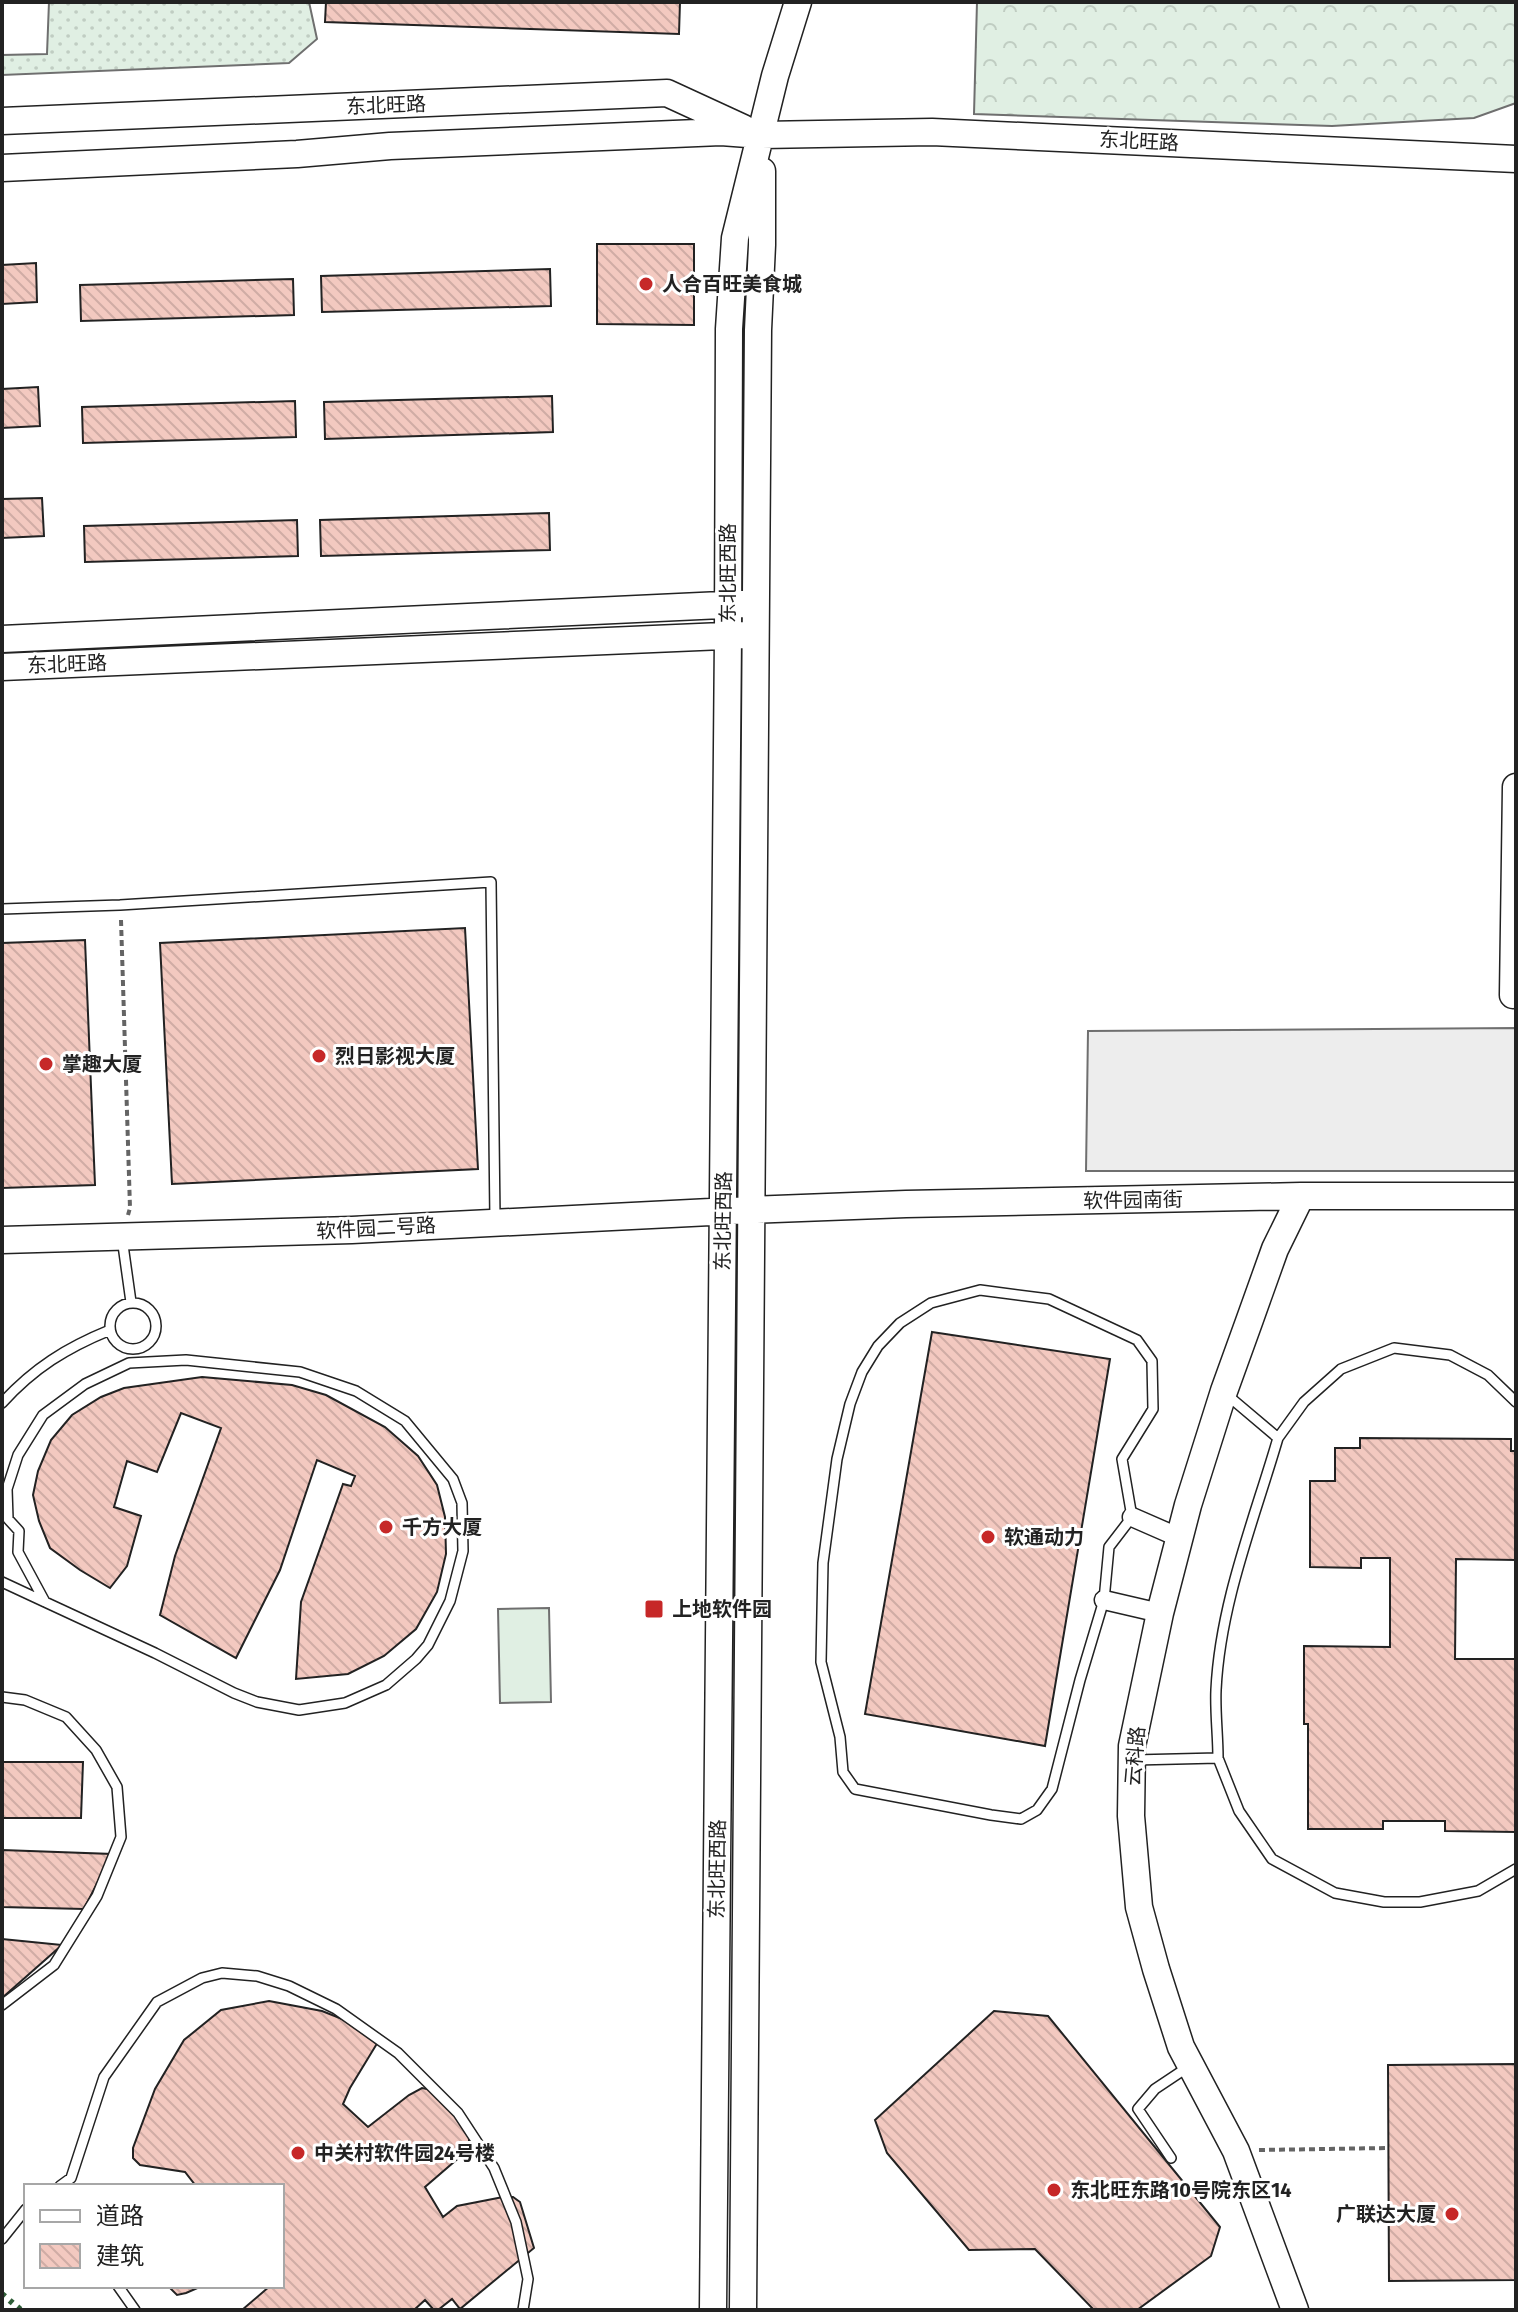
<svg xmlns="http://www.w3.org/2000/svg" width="1518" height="2312" font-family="'Fira Sans','Noto Sans SC',sans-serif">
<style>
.grass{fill:url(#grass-dots);stroke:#6f6f6f;stroke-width:2}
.forest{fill:url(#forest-crowns);stroke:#6f6f6f;stroke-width:2}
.garden{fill:#e0efe3;stroke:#6f6f6f;stroke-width:2}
.parking{fill:#ededed;stroke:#6f6f6f;stroke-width:2}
.building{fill:url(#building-back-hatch);stroke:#222;stroke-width:2}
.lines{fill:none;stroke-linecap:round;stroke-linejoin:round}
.lane-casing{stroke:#222;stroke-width:12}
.street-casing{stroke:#222;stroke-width:21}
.secondary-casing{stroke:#222;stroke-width:29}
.path{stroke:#646464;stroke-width:4;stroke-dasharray:6 4;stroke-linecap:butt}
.lane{stroke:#fff;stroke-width:9}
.street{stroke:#fff;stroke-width:18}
.secondary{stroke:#fff;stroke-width:26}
.hedge{stroke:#2f5e38;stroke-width:6;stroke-dasharray:4 6;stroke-linecap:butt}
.poi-dot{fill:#c62828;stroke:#fff;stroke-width:3}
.labels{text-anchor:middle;stroke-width:6;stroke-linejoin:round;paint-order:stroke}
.street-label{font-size:20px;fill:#222;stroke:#fff}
.poi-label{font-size:20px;font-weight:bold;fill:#222;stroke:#fff;text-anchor:start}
</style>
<defs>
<pattern id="grass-dots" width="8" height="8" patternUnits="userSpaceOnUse" patternTransform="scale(2)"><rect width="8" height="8" fill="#e0efe3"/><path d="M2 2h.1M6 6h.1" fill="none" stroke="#c0cdc2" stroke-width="1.8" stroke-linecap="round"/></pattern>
<pattern id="forest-crowns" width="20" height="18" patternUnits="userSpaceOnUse" patternTransform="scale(2)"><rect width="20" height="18" fill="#e0efe3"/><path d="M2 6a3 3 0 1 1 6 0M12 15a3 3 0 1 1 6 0" fill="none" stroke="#c0cdc2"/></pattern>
<pattern id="building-back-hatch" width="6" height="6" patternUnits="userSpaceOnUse" patternTransform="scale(2)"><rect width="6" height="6" fill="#f3c9c0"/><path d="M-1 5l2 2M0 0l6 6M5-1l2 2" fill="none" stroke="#d0aca5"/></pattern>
</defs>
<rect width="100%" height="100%" fill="#fff"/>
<path class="grass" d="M49 2H309L317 39 289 63 2 75V55L47 54Z"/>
<path class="forest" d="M977 2H1516V103L1474 118 1332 126 974 114Z"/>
<path class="garden" d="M549 1608 551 1702 500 1703 498 1609Z"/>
<path class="parking" d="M1516 1028V1171H1086L1088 1031Z"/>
<path class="building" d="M326 2H680L679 34 325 22Z
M597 244H694V325L597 324Z
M36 263 37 302 2 304V265Z
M550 269 551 306 322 312 321 276Z
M293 279 294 315 81 321 80 285Z
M38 387 40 426 2 428V389Z
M552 396 553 432 325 439 324 402Z
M295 401 296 437 83 443 82 407Z
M42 498 44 536 2 538V499Z
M549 513 550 550 321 556 320 520Z
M297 520 298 556 85 562 84 526Z
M465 928 478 1169 172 1184 160 943Z
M85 940 95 1185 2 1188V943Z
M932 1332 1110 1359 1045 1746 865 1714Z
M202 1377 292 1385 326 1395 385 1427 418 1456 437 1485 445 1517 446 1554 437 1592 416 1629 384 1656 348 1674 296 1679 301 1602 343 1484 351 1486 355 1476 317 1460 280 1570 236 1658 160 1615 175 1556 221 1428 181 1413 157 1472 127 1461 114 1507 141 1516 127 1566 110 1588 80 1570 50 1548 39 1521 33 1495 38 1471 51 1440 72 1415 101 1397 124 1388Z
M1360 1438 1511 1439V1451H1516V1560L1456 1559 1455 1659H1516V1832L1445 1831V1821H1383V1829H1308V1724H1304V1646L1390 1647V1558H1361V1568L1310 1567V1481H1335V1448H1360Z
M2 1762H83L81 1818H2Z
M2 1850 112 1854 84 1909 2 1907Z
M2 1939 62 1945 2 1998Z
M269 2001 322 2011 360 2026 381 2037 350 2088 343 2104 368 2127 409 2095 422 2088 432 2090 448 2105 469 2137V2149L425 2187 443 2217 457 2206 503 2197H513L520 2202 534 2248 460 2309 452 2299 438 2310H434L425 2300 414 2310H242L270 2286H282V2186H196L185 2172 140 2165 133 2158V2148L155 2089 184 2040 221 2010Z
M994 2011 1048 2016 1220 2227 1211 2256 1137 2310H1094L1035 2249 969 2250 887 2153 875 2120Z
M1516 2064V2280L1389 2281 1388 2065Z
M168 2286H202L186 2293 177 2295Z"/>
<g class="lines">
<defs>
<path id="lane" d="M2 909 120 905 491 882 495 1219
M122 1238 131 1302
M980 1290 1049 1299 1137 1340 1152 1361 1153 1409 1122 1459 1132 1517 1109 1547 1104 1600 1080 1680 1052 1789 1037 1810 1021 1819 991 1815 855 1789 843 1772 840 1737 821 1662 823 1563 837 1459 850 1404 862 1372 878 1346 900 1323 931 1303Z
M110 1326a23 23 0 1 1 46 0a23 23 0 1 1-46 0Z
M186 1360 300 1372 356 1391 405 1421 453 1479 462 1503 463 1551 450 1601 428 1645 416 1659 386 1685 345 1703 299 1710 257 1702 234 1693 155 1653 45 1602 18 1552 19 1531 8 1519 7 1489 18 1455 43 1415 85 1384 129 1363Z
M1226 1394 1278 1438 1304 1402 1341 1369 1394 1348 1450 1355 1488 1375 1516 1402
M2 1403C34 1368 66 1348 110 1330
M2 1582 45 1602
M2 1697 25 1700 66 1717 96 1750 117 1787 121 1837 97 1896 54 1965 2 2005
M1218 1758C1218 1735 1215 1712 1216 1690 1220 1604 1254 1520 1278 1438
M1134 1760 1218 1758 1239 1811 1272 1859 1335 1893 1384 1902H1420L1478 1891 1516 1869
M1171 2158 1138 2109 1155 2089 1188 2067
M60 2186 71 2178 104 2077 157 2002 202 1978 222 1973 257 1976 289 1986 336 2009 398 2053 458 2113 494 2168 516 2222 528 2279 523 2310
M2 2239 26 2209
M118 2286 135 2310"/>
<path id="street" d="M1132 1517 1180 1538
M1104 1600 1160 1613"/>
<path id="secondary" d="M2 121 667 93 743 128
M2 168 297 154 390 146 721 132 761 135 932 132 1516 159
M2 639 743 604
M2 667 746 635
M1513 995 1516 787
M2 1240 352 1230 750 1210 906 1204 1301 1196H1516
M713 2310 728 636 729 329 735 238 775 76 798 2
M743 2310 758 330 762 245V171
M1295 2310 1236 2151 1181 2047 1156 1969 1139 1907 1131 1816 1132 1746 1160 1613 1188 1505 1224 1391 1250 1319 1275 1249 1301 1196"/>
</defs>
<use href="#lane" class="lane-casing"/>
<use href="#street" class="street-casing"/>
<use href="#secondary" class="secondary-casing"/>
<path class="path" d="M121 920 130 1208 128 1215
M1259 2150 1388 2148"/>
<use href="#lane" class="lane"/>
<use href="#street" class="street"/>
<use href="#secondary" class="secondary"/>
<path class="hedge" d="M2 2294 21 2310"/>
</g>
<g class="poi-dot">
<circle cx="646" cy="284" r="8"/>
<circle cx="319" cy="1056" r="8"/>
<circle cx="46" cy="1064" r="8"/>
<circle cx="386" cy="1527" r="8"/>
<circle cx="988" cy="1537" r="8"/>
<rect x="644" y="1599" width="20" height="20" rx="4"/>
<circle cx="298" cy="2153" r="8"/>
<circle cx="1054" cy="2190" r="8"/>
<circle cx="1452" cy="2214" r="8"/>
</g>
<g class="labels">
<g class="street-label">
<text transform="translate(386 105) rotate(-2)" y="7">东北旺路</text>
<text transform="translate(1139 141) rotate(3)" y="7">东北旺路</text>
<text transform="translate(728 573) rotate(-90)" y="7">东北旺西路</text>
<text transform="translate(67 664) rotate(-2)" y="7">东北旺路</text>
<text transform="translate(1133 1200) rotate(-1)" y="7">软件园南街</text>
<text transform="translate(723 1221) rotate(-89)" y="7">东北旺西路</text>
<text transform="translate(376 1228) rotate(-3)" y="7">软件园二号路</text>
<text transform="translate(1135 1756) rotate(-85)" y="7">云科路</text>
<text transform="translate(717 1869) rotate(-89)" y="7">东北旺西路</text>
</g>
<g class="poi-label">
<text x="662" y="291">人合百旺美食城</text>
<text x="335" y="1063">烈日影视大厦</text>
<text x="62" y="1071">掌趣大厦</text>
<text x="402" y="1534">千方大厦</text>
<text x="1004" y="1544">软通动力</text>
<text x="672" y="1616">上地软件园</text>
<text x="314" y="2160">中关村软件园24号楼</text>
<text x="1070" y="2197">东北旺东路10号院东区14</text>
<text x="1436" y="2221" text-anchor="end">广联达大厦</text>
</g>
</g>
<rect width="1518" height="2312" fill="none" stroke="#222222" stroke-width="8"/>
<rect x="24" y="2184" width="260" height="104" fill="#ffffff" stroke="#a7a7a7" stroke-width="2"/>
<rect x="40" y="2210" width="40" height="12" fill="#ffffff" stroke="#a7a7a7" stroke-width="2"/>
<text x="96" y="2224" font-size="24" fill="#222222">道路</text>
<rect x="40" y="2244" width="40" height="24" fill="url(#building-back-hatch)" stroke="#a7a7a7" stroke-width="2"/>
<text x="96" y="2264" font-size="24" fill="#222222">建筑</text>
</svg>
